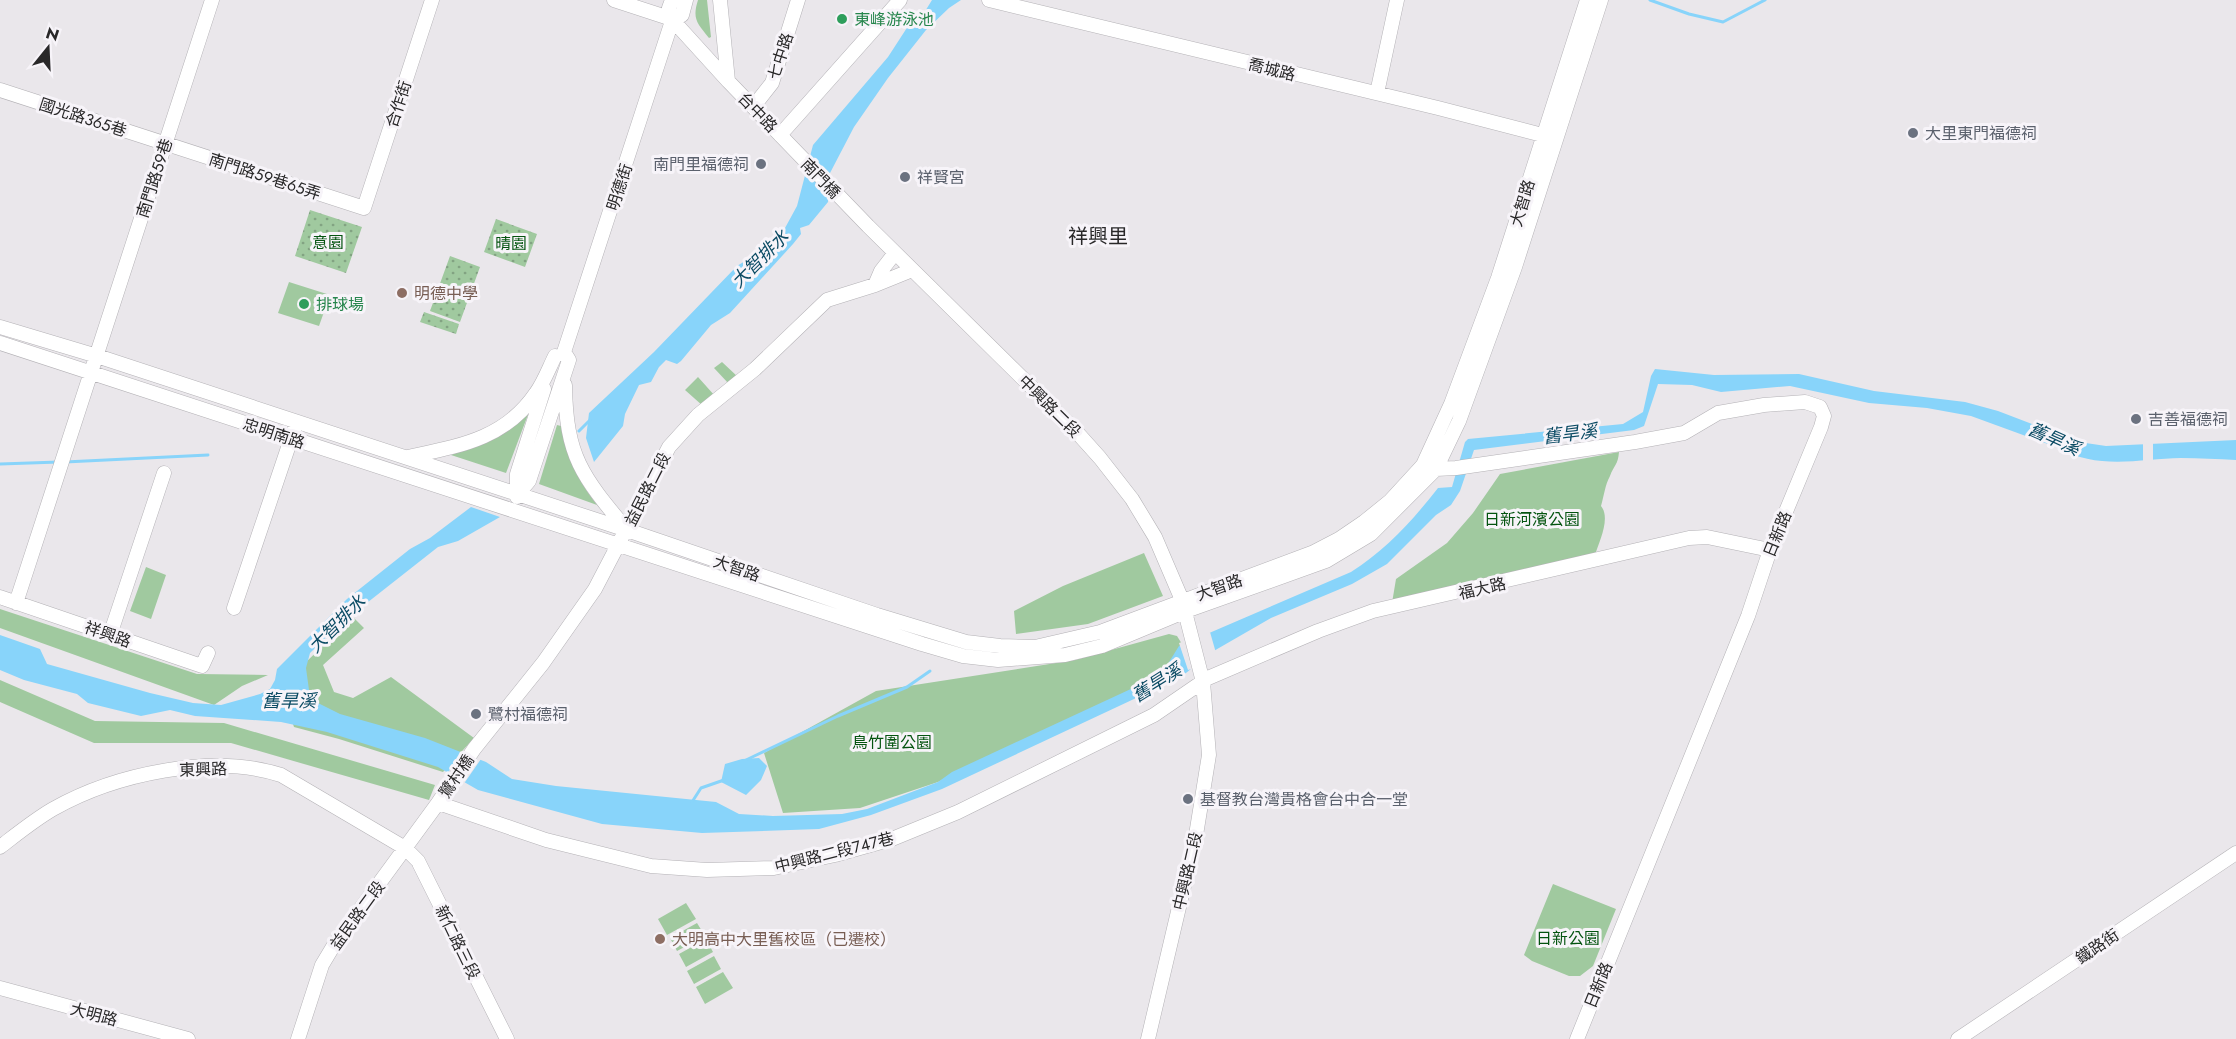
<svg xmlns="http://www.w3.org/2000/svg" width="2236" height="1039" font-family="Jost,'Noto Sans TC',sans-serif">
<style>
.green{fill:#a0c99f}
.garden{fill:url(#garden-dots)}
.water{fill:#88d4fa}
.pier{fill:#eae7eb}
.lines{fill:none;stroke-linecap:round;stroke-linejoin:round}
.stream{stroke:#88d4fa;stroke-width:3}
.minor-casing{stroke:#b4b2b6;stroke-width:15}
.minor{stroke:#fff;stroke-width:14}
.leisure-dot{fill:#2e9e5b;stroke:#f7f4f9;stroke-width:2}
.worship-dot{fill:#6b7280;stroke:#f7f4f9;stroke-width:2}
.education-dot{fill:#8d6e63;stroke:#f7f4f9;stroke-width:2}
.labels{text-anchor:middle;stroke-width:6;stroke-linejoin:round;paint-order:stroke}
.leisure-label{font-size:16px;fill:#27864d;stroke:#f7f4f9;text-anchor:start}
.street-label{font-size:16px;fill:#292829;stroke:#f7f4f9}
.worship-label{font-size:16px;fill:#5b616d;stroke:#f7f4f9;text-anchor:start}
.park-label{font-size:16px;fill:#045410;stroke:#f7f4f9}
.education-label{font-size:16px;fill:#785e54;stroke:#f7f4f9;text-anchor:start}
.water-label{font-size:18px;font-style:italic;fill:#0b4b64;stroke:#f7f4f9}
.quarter-label{font-size:20px;fill:#292829;stroke:#f7f4f9}
</style>
<defs>
<pattern id="garden-dots" width="8" height="8" patternUnits="userSpaceOnUse" patternTransform="scale(1.5)"><rect width="8" height="8" fill="#a0c99f"/><path d="M2 2h.1M6 6h.1" fill="none" stroke="#82a382" stroke-width="1.8" stroke-linecap="round"/></pattern>
</defs>
<rect width="100%" height="100%" fill="#eae7eb"/>
<path class="green" d="M698 0H707L711 37 709 38C697 23 692 19 698 0Z
M289 282 330 295 319 326 278 313Z
M722 362 738 377 729 384 714 368Z
M698 377 715 396 703 406 685 390Z
M529 412 506 473 451 455 496 436Z
M557 425 561 426C569 460 576 477 597 505L539 484Z
M1619 452C1618 465 1614 465 1610 476 1605 485 1604 496 1601 506 1611 518 1599 542 1595 555L1392 603 1396 579 1447 543 1473 513 1500 474Z
M1144 553 1163 596 1088 624 1016 634 1014 611 1063 586Z
M146 567 166 575 151 619 130 611Z
M0 609 197 674 268 675 242 686 214 705 0 628Z
M353 617 364 628 323 665 334 692 353 698 391 677 474 738 443 772 339 739 294 727 283 694 305 663Z
M1169 634 1177 636 1182 644 1176 665 1148 684 938 782 860 808 783 813 764 753 876 691 1075 660Z
M0 680 95 721 224 723 435 785 429 800 231 743H94L0 702Z
M1553 884 1616 909 1593 966 1580 976H1569L1532 961 1524 955Z
M686 903 696 919 667 935 658 919Z
M697 923 705 936 677 951 670 938Z
M706 939 713 952 686 967 679 954Z
M714 956 721 969 694 984 687 971Z
M723 972 733 988 705 1004 696 987Z"/>
<path class="garden" d="M310 210 362 227 346 273 295 256Z
M496 219 537 234 525 267 484 252Z
M450 256 480 267 460 322 430 311Z
M424 312 459 324 456 334 420 322Z"/>
<path class="water" d="M932 0H961L949 8 926 30 888 78 854 127 830 173 828 202 809 225 800 228 801 234 793 244 730 313 711 325 681 361 677 364 666 360 659 367 651 382 639 385 625 414 623 426 594 462 586 438 589 413 654 352 737 266 756 254 785 228 797 206 813 145 888 57 912 20 924 13Z
M1655 369 1714 375 1799 374 1874 391 1965 402 1998 411 2079 442 2106 446 2236 440V460C2218 459 2199 458 2181 458 2140 459 2096 470 2059 448L1971 416 1927 408 1869 403 1790 386 1721 392 1692 385 1658 384 1644 426 1634 430 1474 450 1460 491 1451 505 1436 515 1387 564 1352 584 1271 618 1212 652 1181 677 942 789 871 815 819 829 702 833 602 824 478 790 438 767 327 732 281 722 195 716 170 710 141 716 88 703 77 694 24 680 0 670V635L40 649 47 664 150 693 193 703 221 705 260 694 270 689 275 680 277 669 347 599 410 549 430 538 471 507 500 517 458 541 438 547 363 606 353 611 310 653 306 668 309 690 314 701 340 714 425 738 486 762 512 779 556 786 716 802 739 814 773 816 842 814 867 809 938 782 952 772 1161 675 1179 646 1351 572C1386 550 1412 521 1438 488L1452 487 1465 442 1468 439 1623 424 1643 412 1651 376Z
M759 758 767 766 761 780 746 795 721 782 725 764 742 759Z"/>
<path class="pier" d="M2153 441V463L2143 464V442Z
M1210 632 1216 653 1198 667 1188 670 1179 643Z
M462 754 481 759 463 785 446 775Z"/>
<g class="lines">
<path class="stream" d="M1650 0 1689 14 1723 22 1765 0
M579 431 590 420
M65 462 208 455
M0 464 59 462
M746 760 838 716 907 687 930 671
M692 802 701 788 724 780"/>
<defs>
<path id="minor" d="M614 0 666 17 678 26 728 81 868 226 1074 429 1100 458 1132 499 1155 537 1182 600 1203 682 1209 755 1196 835 1148 1039
M672 0 669 8 672 21
M720 0 728 81
M989 0 1438 108 1550 137
M672 21 682 15 686 0
M0 90 364 208 432 0
M1377 93 1397 0
M753 107 772 83 798 0
M780 135 900 0
M875 285 881 271 895 253
M0 327 97 356 627 530 877 615 966 642 1000 646 1035 647 1100 632 1314 552 1339 539 1364 522 1390 501 1423 465 1451 404 1498 278 1587 0
M0 343 922 644 963 656 998 660 1065 655 1102 646 1186 611 1326 561 1371 534 1436 469 1459 421 1515 267 1601 0
M565 385C566 457 582 476 627 530
M408 457C459 446 505 439 536 393 544 382 549 368 555 356
M1429 467 1436 469 1456 468 1635 442 1684 433 1718 413 1764 405 1805 402 1820 407 1824 416 1821 427 1770 550 1748 616 1577 1039
M518 494 529 481 569 360 564 352 672 21
M517 497V474L544 389
M0 597 202 666 208 653
M16 603 212 0
M234 608 294 430
M110 635 164 473
M438 803 546 840 651 866 707 870 774 868 835 855 892 839 958 812 1154 715 1208 678 1318 631 1373 611 1689 538 1707 537 1770 550
M0 847C17 834 34 820 53 809 115 774 212 753 281 775L405 848 418 861 507 1039
M0 988 188 1039
M298 1039 322 965 334 945 438 803 474 749 543 663 595 589 669 447 698 415 755 369 827 300 875 285 912 270
M1958 1039 2236 853"/>
</defs>
<use href="#minor" class="minor-casing"/>
<use href="#minor" class="minor"/>
</g>
<g class="leisure-dot">
<circle cx="842" cy="19" r="6"/>
<circle cx="304" cy="304" r="6"/>
</g>
<g class="worship-dot">
<circle cx="1913" cy="133" r="6"/>
<circle cx="761" cy="164" r="6"/>
<circle cx="905" cy="177" r="6"/>
<circle cx="2136" cy="419" r="6"/>
<circle cx="476" cy="714" r="6"/>
<circle cx="1188" cy="799" r="6"/>
</g>
<g class="education-dot">
<circle cx="402" cy="293" r="6"/>
<circle cx="660" cy="939" r="6"/>
</g>
<g class="labels">
<g class="leisure-label">
<text x="854" y="25">東峰游泳池</text>
<text x="316" y="310">排球場</text>
</g>
<g class="street-label">
<text transform="translate(780 56) rotate(-72)" y="6">七中路</text>
<text transform="translate(1272 69) rotate(14)" y="6">喬城路</text>
<text transform="translate(398 104) rotate(-72)" y="6">合作街</text>
<text transform="translate(758 112) rotate(46)" y="6">台中路</text>
<text transform="translate(83 117) rotate(18)" y="6">國光路365巷</text>
<text transform="translate(265 176) rotate(18)" y="6">南門路59巷65弄</text>
<text transform="translate(154 178) rotate(-72)" y="6">南門路59巷</text>
<text transform="translate(821 178) rotate(46)" y="6">南門橋</text>
<text transform="translate(619 187) rotate(-72)" y="6">明德街</text>
<text transform="translate(1522 203) rotate(-73)" y="6">大智路</text>
<text transform="translate(1050 406) rotate(45)" y="6">中興路二段</text>
<text transform="translate(274 433) rotate(18)" y="6">忠明南路</text>
<text transform="translate(647 489) rotate(-63)" y="6">益民路二段</text>
<text transform="translate(1777 534) rotate(-68)" y="6">日新路</text>
<text transform="translate(737 568) rotate(19)" y="6">大智路</text>
<text transform="translate(1219 587) rotate(-20)" y="6">大智路</text>
<text transform="translate(1482 588) rotate(-13)" y="6">福大路</text>
<text transform="translate(108 634) rotate(19)" y="6">祥興路</text>
<text transform="translate(203 769) rotate(-2)" y="6">東興路</text>
<text transform="translate(456 776) rotate(-56)" y="6">鷺村橋</text>
<text transform="translate(834 852) rotate(-14)" y="6">中興路二段747巷</text>
<text transform="translate(1187 871) rotate(-77)" y="6">中興路二段</text>
<text transform="translate(357 915) rotate(-54)" y="6">益民路二段</text>
<text transform="translate(458 942) rotate(64)" y="6">新仁路三段</text>
<text transform="translate(2097 946) rotate(-34)" y="6">鐵路街</text>
<text transform="translate(1598 985) rotate(-68)" y="6">日新路</text>
<text transform="translate(94 1014) rotate(15)" y="6">大明路</text>
</g>
<g class="worship-label">
<text x="1925" y="139">大里東門福德祠</text>
<text x="749" y="170" text-anchor="end">南門里福德祠</text>
<text x="917" y="183">祥賢宮</text>
<text x="2148" y="425">吉善福德祠</text>
<text x="488" y="720">鷺村福德祠</text>
<text x="1200" y="805">基督教台灣貴格會台中合一堂</text>
</g>
<g class="park-label">
<text x="328" y="248">意園</text>
<text x="511" y="249">晴園</text>
<text x="1532" y="525">日新河濱公園</text>
<text x="892" y="748">鳥竹圍公園</text>
<text x="1568" y="944">日新公園</text>
</g>
<g class="education-label">
<text x="414" y="299">明德中學</text>
<text x="672" y="945">大明高中大里舊校區（已遷校）</text>
</g>
<g class="water-label">
<text transform="translate(760 259) rotate(-45)" y="6">大智排水</text>
<text transform="translate(1570 434) rotate(-7)" y="6">舊旱溪</text>
<text transform="translate(2054 439) rotate(24)" y="6">舊旱溪</text>
<text transform="translate(337 624) rotate(-45)" y="6">大智排水</text>
<text transform="translate(1157 683) rotate(-32)" y="6">舊旱溪</text>
<text x="289" y="707">舊旱溪</text>
</g>
<g class="quarter-label">
<text x="1098" y="243">祥興里</text>
</g>
</g>
<g transform="translate(48 48) rotate(18)" stroke="#f7f4f9" stroke-width="4.5" paint-order="stroke">
<path d="M0-4.5L10 22L0 15L-10 22Z" fill="#292829"/>
<text y="-9" font-size="16" font-weight="bold" text-anchor="middle" fill="#292829">N</text>
</g>
</svg>
